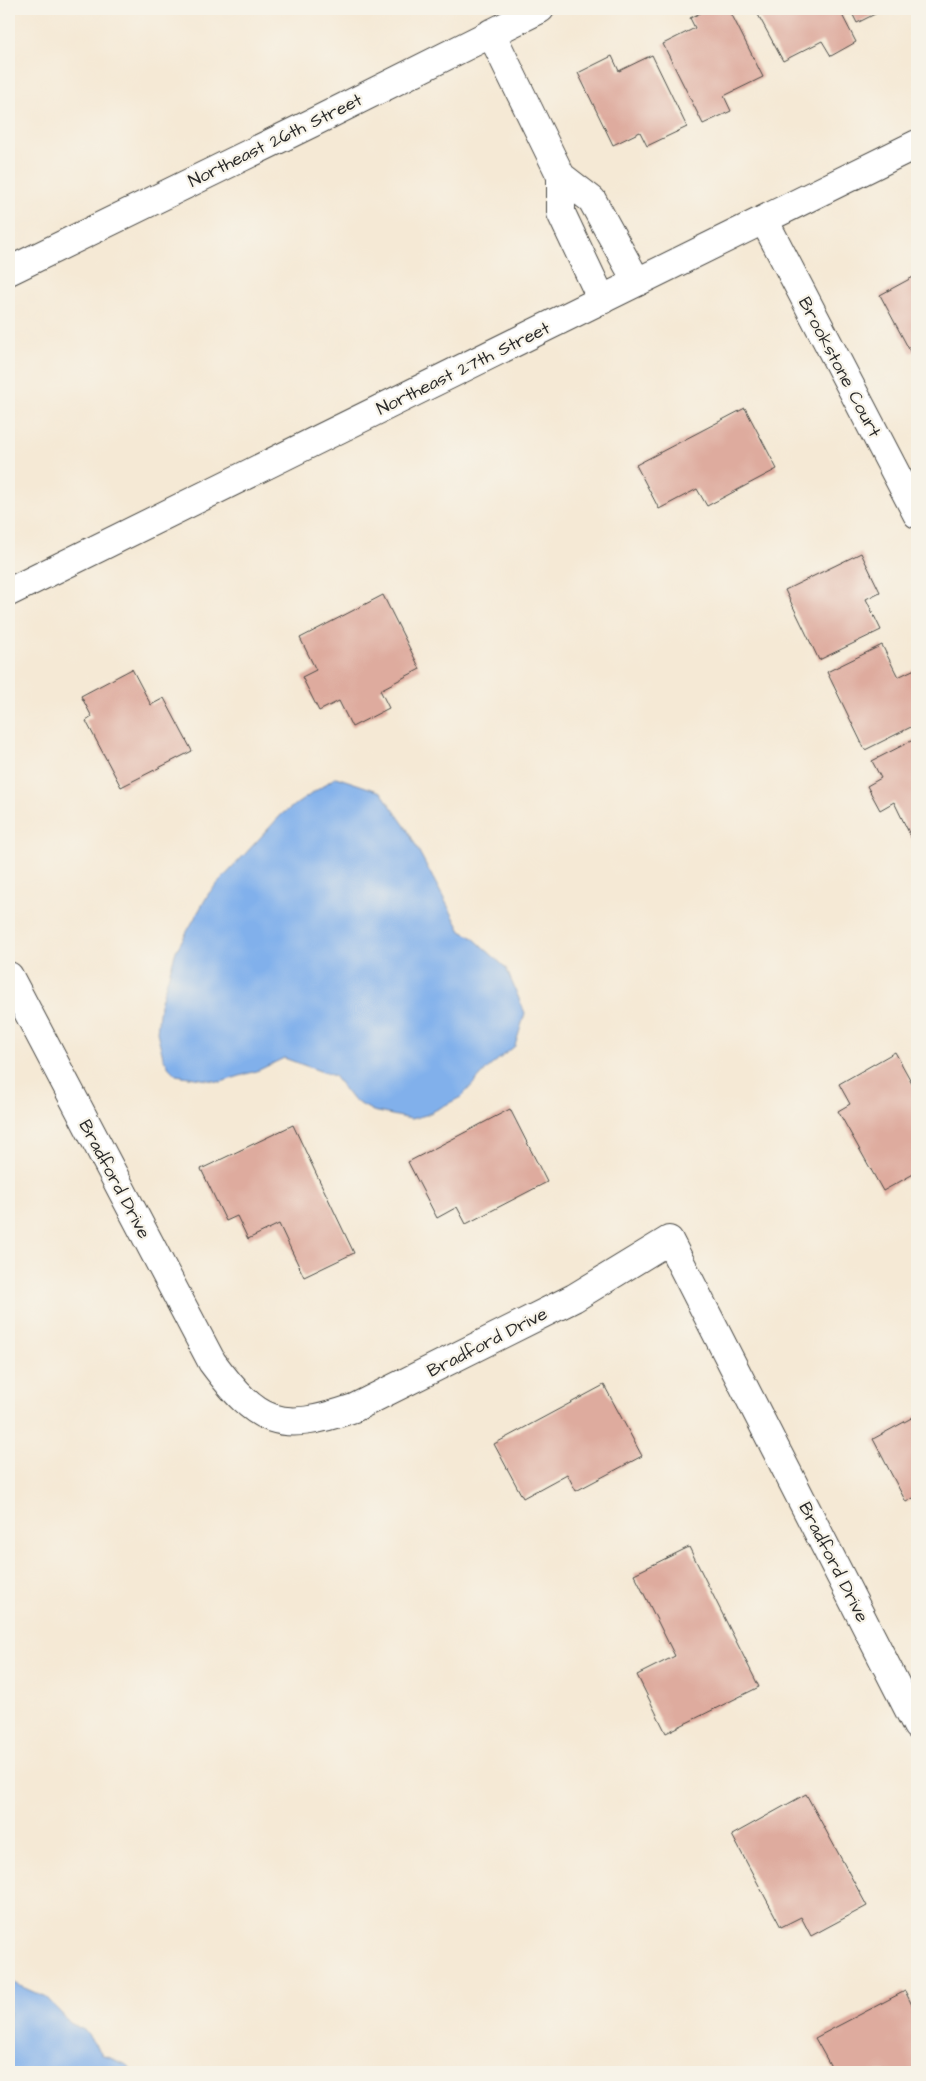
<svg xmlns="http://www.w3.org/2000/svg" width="926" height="2081" font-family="'Architects Daughter',sans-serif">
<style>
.water{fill:#81b0eb;stroke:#566e8b}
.building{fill:#deab9e}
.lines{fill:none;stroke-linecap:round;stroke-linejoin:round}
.street-casing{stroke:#494844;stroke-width:30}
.secondary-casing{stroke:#494844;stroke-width:30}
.street{stroke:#fff;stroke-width:28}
.secondary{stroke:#fff;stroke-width:28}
.labels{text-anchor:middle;stroke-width:4.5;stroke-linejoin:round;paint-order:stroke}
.street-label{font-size:18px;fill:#2b2b2b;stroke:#f7f3e8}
</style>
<rect width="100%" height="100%" fill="#f7f3e8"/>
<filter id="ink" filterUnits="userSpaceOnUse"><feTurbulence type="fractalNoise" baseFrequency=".02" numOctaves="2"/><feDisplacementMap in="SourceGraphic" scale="10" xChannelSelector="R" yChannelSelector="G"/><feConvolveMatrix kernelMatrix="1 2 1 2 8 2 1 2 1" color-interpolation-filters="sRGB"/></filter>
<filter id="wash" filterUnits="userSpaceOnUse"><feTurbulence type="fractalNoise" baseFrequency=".0096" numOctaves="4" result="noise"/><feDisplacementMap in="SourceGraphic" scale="20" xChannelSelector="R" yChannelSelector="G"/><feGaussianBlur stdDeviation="1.12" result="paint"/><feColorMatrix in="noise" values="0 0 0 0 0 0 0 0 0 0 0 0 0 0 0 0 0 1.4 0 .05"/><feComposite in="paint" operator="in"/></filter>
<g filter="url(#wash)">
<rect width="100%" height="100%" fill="#f5e9d5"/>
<path class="water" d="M336 777 381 792 407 829 461 931 472 937 506 968 525 1013 515 1046 489 1067 461 1097 426 1115 411 1119 373 1111 353 1100 334 1076 284 1058 259 1070 221 1082 176 1075 169 1068 163 1057 157 1032 160 1004 176 951 209 893 282 814Z
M9 1981 47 1998 70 2023 84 2030 103 2055 125 2064 135 2072H9Z"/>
<g id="blocks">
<path class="building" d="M709 9H729L763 77 724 96 731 111 703 124 663 44 695 28 690 18Z
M755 9H839L856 42 831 56 822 41 783 61Z
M850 9H885L857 23Z
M652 55 687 127 647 146 640 132 613 145 578 73 612 56 619 71Z
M917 275V350L911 353 880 295Z
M745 408 777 469 707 506 697 489 659 509 636 465Z
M861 553 880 592 866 599 881 630 819 660 785 590Z
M383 595 420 669 380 690 389 708 352 727 339 701 319 711 302 677 316 670 300 638Z
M882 645 898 677 917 668V724L865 750 827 672Z
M132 669 151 705 164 698 192 751 121 787 86 721 92 717 81 696Z
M917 738V836L912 839 894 802 880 810 867 786 881 778 872 761Z
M895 1052 917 1092V1172L883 1191 838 1111 850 1104 839 1084Z
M510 1109 547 1182 466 1224 457 1207 437 1218 408 1162Z
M293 1125 354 1253 304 1277 279 1224 248 1239 237 1216 226 1221 201 1169Z
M604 1385 642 1456 576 1491 567 1474 523 1498 494 1444Z
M917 1415V1496L906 1502 873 1439Z
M689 1547 759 1687 666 1733 637 1675 675 1656 634 1574Z
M806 1794 867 1906 811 1936 801 1917 781 1927 732 1835Z
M905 1991 917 2015V2072H834L815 2038Z"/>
</g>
</g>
<g filter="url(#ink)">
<use href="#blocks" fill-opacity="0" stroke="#494844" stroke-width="1"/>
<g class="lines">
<defs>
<path id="street" d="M491 33 561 176 592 200 637 282
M561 176V213L602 300
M764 220 917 514
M9 271 312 123 540 9
M9 976 212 1362C258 1424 279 1434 354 1408L574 1298 669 1240 917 1726"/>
<path id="secondary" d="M9 592 917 144"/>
</defs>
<use href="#street" class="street-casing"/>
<use href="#secondary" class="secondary-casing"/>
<use href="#street" class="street"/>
<use href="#secondary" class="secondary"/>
</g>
</g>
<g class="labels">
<g class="street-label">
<text transform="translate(275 140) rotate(-26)" y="6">Northeast 26th Street</text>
<text transform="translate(840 367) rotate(62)" y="6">Brookstone Court</text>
<text transform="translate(463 368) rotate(-26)" y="6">Northeast 27th Street</text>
<text transform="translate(115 1179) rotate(62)" y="6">Bradford Drive</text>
<text transform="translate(487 1342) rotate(-27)" y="6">Bradford Drive</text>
<text transform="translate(834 1562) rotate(63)" y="6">Bradford Drive</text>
</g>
</g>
<rect width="926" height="2081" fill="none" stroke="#f7f3e8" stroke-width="30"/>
</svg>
